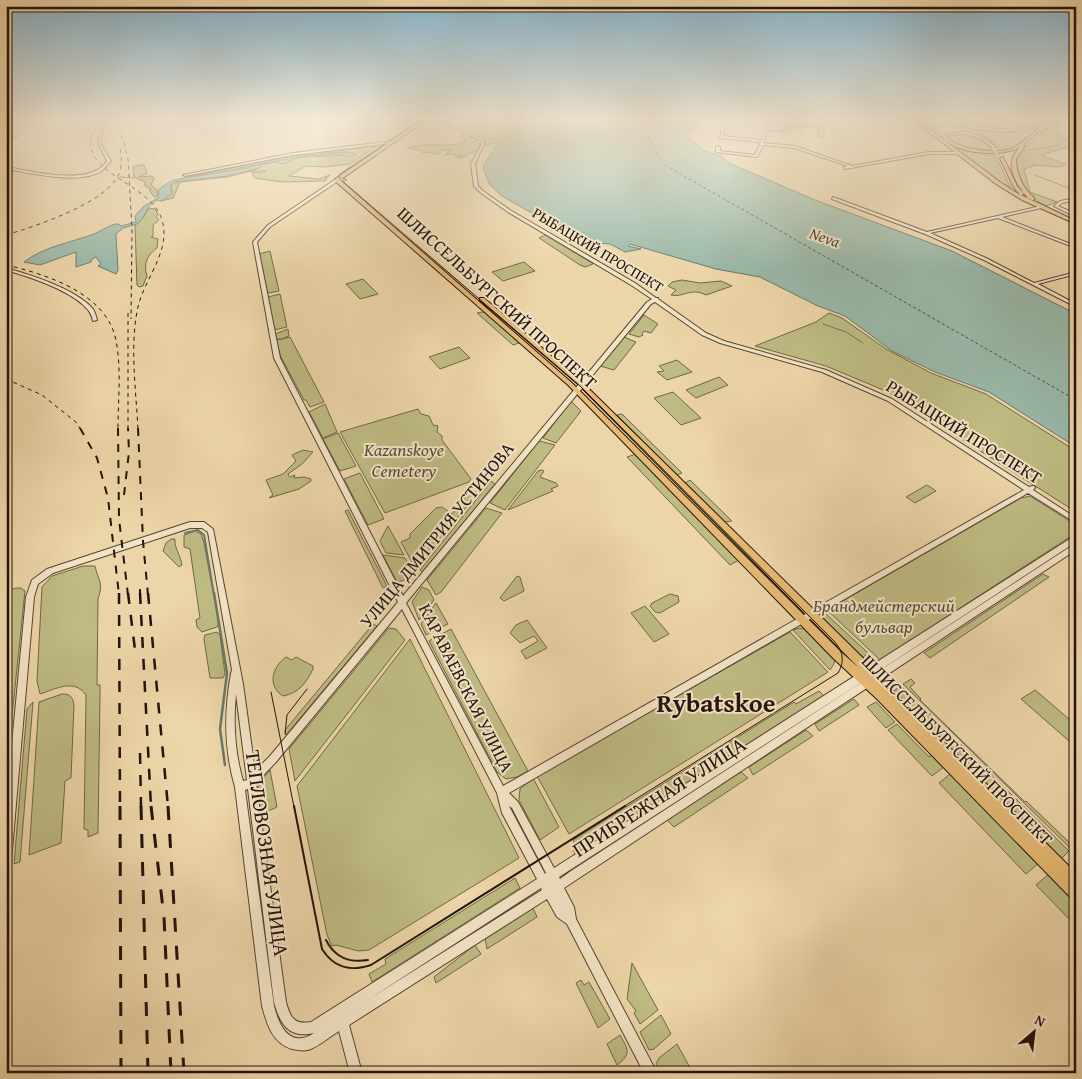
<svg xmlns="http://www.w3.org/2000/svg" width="1082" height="1079" font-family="'Gentium Book Plus',serif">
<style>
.green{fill:#bebb83;stroke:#706748}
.water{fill:#99b9a9;stroke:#69776a}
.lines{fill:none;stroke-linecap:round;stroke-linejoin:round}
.stream-far2{stroke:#69776a;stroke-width:1}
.stream-far1{stroke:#69776a;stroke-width:2}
.stream{stroke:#69776a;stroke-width:2.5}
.river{fill:#99b9a9;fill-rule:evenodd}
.ferry{stroke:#4c4d43;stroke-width:1;stroke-dasharray:3 2.5;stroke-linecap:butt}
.minor-casing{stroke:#544433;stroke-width:2}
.major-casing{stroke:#22130c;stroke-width:2}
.minor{fill:#f3e4c6;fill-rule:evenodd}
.major{fill:#e6ba74;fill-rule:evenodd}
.tram-far1{stroke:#22130c;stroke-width:1}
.tram{stroke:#22130c;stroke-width:2}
.rail-far3{stroke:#22130c;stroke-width:1;stroke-dasharray:4 4;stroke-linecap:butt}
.rail-far2{stroke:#22130c;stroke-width:2;stroke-dasharray:8 8;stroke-linecap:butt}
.rail-far1{stroke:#22130c;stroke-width:2.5;stroke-dasharray:11 11;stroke-linecap:butt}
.rail{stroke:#22130c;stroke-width:3;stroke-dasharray:14 14;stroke-linecap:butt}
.major-bridge-casing{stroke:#22130c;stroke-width:4.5;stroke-linecap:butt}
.major-bridge{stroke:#e6ba74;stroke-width:4}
.labels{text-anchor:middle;stroke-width:4;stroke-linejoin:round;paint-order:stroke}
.far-street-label{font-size:15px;fill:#22130c;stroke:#f3e4c6}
.far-water-label{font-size:16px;font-style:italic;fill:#4c4d43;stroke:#f3e4c6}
.street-label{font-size:18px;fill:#22130c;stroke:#f3e4c6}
.park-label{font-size:18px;font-style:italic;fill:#594e36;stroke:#f3e4c6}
.near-street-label{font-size:21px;fill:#22130c;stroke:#f3e4c6}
.near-district-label{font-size:26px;font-weight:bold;fill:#22130c;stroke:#f3e4c6}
</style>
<rect width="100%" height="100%" fill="#ecd5a8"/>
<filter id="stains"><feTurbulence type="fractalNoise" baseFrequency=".004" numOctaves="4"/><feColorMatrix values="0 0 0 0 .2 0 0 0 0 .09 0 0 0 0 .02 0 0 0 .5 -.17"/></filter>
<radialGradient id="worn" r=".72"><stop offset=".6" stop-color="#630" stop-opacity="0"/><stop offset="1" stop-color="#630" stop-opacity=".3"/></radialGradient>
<path class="green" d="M437 119H491L476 124 516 131 496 143 485 145V141L481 138Z
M803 119H876V120L869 122 873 124 826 122 821 124 824 126V139L817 136 819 133 816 128 820 127 818 124 815 127 806 125 811 128 802 127 803 129 789 127 793 129 784 132 769 131 785 130 783 127 772 125 773 123 790 125 803 123Z
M915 119H940L985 138 954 133 944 135 942 138Z
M943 119C976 126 1006 132 1040 127L1013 148 1001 151 987 137Z
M952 119H964L979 125 1032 119H1039L1041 122C1028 136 967 128 952 119Z
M1059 119H1069L1053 131 1075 145 1041 155 1065 164 1064 166 1058 167 1036 165 1024 169 1030 192 1057 202 1046 206C1032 199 1026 192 1021 178 1019 172 1015 164 1016 158 1019 150 1051 126 1059 119Z
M22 120 38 121 21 132 18 137 6 140V131Z
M463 134 476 139 480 144 475 152 467 154V156H459L463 158 456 157 455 154 444 155 451 150H442L439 154H433L432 152 423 153 421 150 407 148C424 141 452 149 465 141L463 137 459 135Z
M958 134C973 135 986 137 993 151L959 146 946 138 950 135Z
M377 146 350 164 324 167 306 166 289 176 319 179 330 175 325 179H327L325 181 282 182 255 178 251 172 262 173 266 171H251L227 177 180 182 173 198 161 201 172 192 171 185 175 182 226 176 259 168 261 165 273 162H289L293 159 303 157 356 155C343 142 209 177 182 179L192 176 291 156Z
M951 146 968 151 995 154 1012 191Z
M139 165H144L147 173 139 177 151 176 154 178 151 185 157 190V196L154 197 150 191 151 189 145 186V182L134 177 133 167Z
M149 208 155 209 158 214 156 217 159 220 153 225V236L151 237 158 239 157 248C147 255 143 264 147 276L143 286 139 287 137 285 135 225 143 218Z
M545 235 592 263 593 264 585 267 580 265 539 238Z
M270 251 279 291 269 293 267 291 259 254Z
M524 262 535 271 503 281 492 272Z
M363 279 378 294 360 299 346 284Z
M682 280 700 283 721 281 732 286 706 295C691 287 683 298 671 295L676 290 668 286 672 282Z
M280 294 287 327 274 330 268 297Z
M482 312H485L519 343 513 345 477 313Z
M829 313 842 318 886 349 931 373 986 394 1076 451V512L888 392 826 366 755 346 816 322Z
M644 315 658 324 651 333 644 331 642 334 643 335 639 337 629 334Z
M288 329 289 336 282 339 290 337 324 402 310 407 306 400H304L281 357 276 340 282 339H276L275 334Z
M624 337 636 342 614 370 600 366Z
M459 347 470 358 440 369 429 357Z
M677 360 692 372 667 380 657 372 664 371 659 366Z
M719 377 728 385 696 398 686 390Z
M673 392 701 418 681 425 654 398Z
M571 401 581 411 556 443 543 438Z
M325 404 337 432 323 438 309 412Z
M418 409 421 414 429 416 433 425 438 426 437 432 442 436V440L471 479 469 482 385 513 340 432Z
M622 414 682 473 677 475 617 415Z
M338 433 356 466 340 471 323 439Z
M539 441 555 445 505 510 490 503Z
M303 450 313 452 302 464 288 474 290 477 295 475 294 478 304 477 311 479V481L299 489 269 498 273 495 266 480 283 474 296 461 292 455Z
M636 454 739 560 730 565 627 457Z
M542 470 544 471 540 477 556 483 558 486 551 489 553 491 508 510 538 471Z
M360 473 384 519 368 525 344 479Z
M690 480 732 521 725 522 685 483Z
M491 481 495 484 423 572 420 570Z
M927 485 936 491 915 503 906 497Z
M470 490 478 493 423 559 414 566 401 542 410 538V534L436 508 442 507 452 514Z
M1030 496 1076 525V533L880 660 827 610 1021 498Z
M486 508 502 513 441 592 436 595 427 580Z
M348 510 387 586 383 588 345 511Z
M388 526 404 555 386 553 380 541Z
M195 531 201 534 204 543 219 623 217 627 202 632 197 627 196 620 200 618 190 549 184 547V535Z
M171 539H175C174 548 181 556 182 565L179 567 163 551 166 543Z
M383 555 405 558 413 571 405 580 397 582Z
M83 566H95C98 581 104 582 98 599L97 685H100V695L98 833 88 837V830L84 829 86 695C74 678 56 689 40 694L37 681 42 587 52 576Z
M1043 574 1049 577 930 658 924 653Z
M517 576 520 577 524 591 504 601 500 598Z
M422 587 429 590 434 600 419 620 412 602Z
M16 588H21L25 591 6 774V591Z
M670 594 678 596 679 602 660 613 655 612 650 606 652 603Z
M436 603 448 624 426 635 421 624Z
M645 606 669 634 654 642 631 613Z
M824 612 868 653 862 658 823 620 822 617Z
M527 620 547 648 526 659 521 651 538 641 534 636 520 643 510 633 516 625Z
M373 624 377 626 286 735 285 730Z
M389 628 396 629 405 640 295 781 289 749Z
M800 628 807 630 835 659 834 664 830 670 793 630Z
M451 629 528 771 517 777 506 779 497 772 429 641Z
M217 632 220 635 225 674 223 678H210L204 639 205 635Z
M790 632 828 672 569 834 537 776Z
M410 639 519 858 369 950 358 951 336 945 332 946 327 935 297 786Z
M286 657 292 660 296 657 313 666V669C306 683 299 693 283 696 267 686 272 667 286 657Z
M911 679 915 683 910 687 921 699 920 700 1025 802 1026 801 1072 845 1073 848 1071 849 903 684Z
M901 686 1069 851 1062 858H1058L892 692Z
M1035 690 1076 725V747L1021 699Z
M819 691 824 696 575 854 573 850 577 848 573 840 794 702 796 704Z
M62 694C70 694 73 697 74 705L71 778 65 781 61 843 29 855 39 702Z
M854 699 859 705 819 731 815 724Z
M33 702 20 862 14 864 27 709Z
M876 702 895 722 886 728 867 707Z
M897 724 929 757 933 754 945 766 932 776 888 730Z
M806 730 813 736 753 775 749 767Z
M270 770 277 807 260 815C256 790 253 790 270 770Z
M741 772 748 778 674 827 667 820Z
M950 774H953L1040 862 1026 874 939 783Z
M533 778 559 827 540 840 519 800 520 789Z
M1050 873 1076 899V926L1036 885Z
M515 878 520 888 372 982 369 974 386 964 385 959Z
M533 908 537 917 487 949 485 938Z
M475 945 481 954 436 983 434 977Z
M632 963 658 1010 640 1024 634 1013 636 1011 627 999Z
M581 980 584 985 589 982 610 1019 598 1028 576 983Z
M661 1015 671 1034 654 1049 649 1050 640 1032Z
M620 1035C628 1049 632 1054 617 1065L607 1044Z
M677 1044 693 1073H661L656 1064 659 1058Z"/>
<path class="water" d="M535 119H705L686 132 688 137 705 151 720 156 731 164 815 200 952 251 1076 314V447L989 392 935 372 892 351 845 316 818 306 760 277 716 269 630 244 628 246 641 249 625 252 610 244 597 243 528 211 502 196 490 185 483 168C494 143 511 133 535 119Z
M349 152 355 154 352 157 335 154 303 157 293 159 284 164 273 162 261 165 259 168 226 176 175 182 171 185 172 194 161 201 157 200 149 206 143 218 137 224 123 228 116 234 118 270 116 274 98 266 101 264 96 257 92 259 91 262 76 267V252L40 265 24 262C45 246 70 243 94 234 102 231 111 223 119 224L121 226 136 222 135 216 144 206 158 198 159 189 171 181 179 179 248 168 261 164 297 157Z"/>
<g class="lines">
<path class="stream-far2" d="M929 127 959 128
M874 132 894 140
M1045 148 1055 151
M1024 151 1059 145 1076 130
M1035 175 1076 191
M120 177 134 178
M823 324 846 332 863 343"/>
<path class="stream-far1" d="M185 533 198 530 204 535 214 595"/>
<path class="stream" d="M214 593 227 673 220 729 225 765"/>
<path class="river" d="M489 119H494L479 125 487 132 481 137H477L482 132 474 125Z"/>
<path class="ferry" d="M648 119 642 125 663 164 1076 400"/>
<defs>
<path id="minor" d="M103 119H105L100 143 111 161C108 164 105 167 103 170 81 186 31 173 6 169V167C31 171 77 183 99 169 102 167 105 164 107 161L98 143Z
M432 119H435L483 139 484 144 475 164 478 186 483 191 510 210 635 283 656 298H658V299L706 333 724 341 826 370 892 399 1029 487 1032 486H1034L1035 488 1033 490 1076 518V523L1028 493 509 793 518 802 554 868 1076 535V542L848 691 559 877 560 879 571 871 1076 543V550L564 888 574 907 576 919 657 1073H644L567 924 557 917 547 899 349 1025 362 1073H350L339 1031C331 1036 316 1048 308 1050 303 1051 297 1050 292 1049 272 1043 267 1024 262 1006L235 787C224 749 224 712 231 673L232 670 208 532 202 528H190L53 573 38 584 34 597 11 862 10 866 6 867V807L26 597 32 580 47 569 190 522H204L213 529 243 684 255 771 270 756 398 602 274 358 253 242 268 225 336 179H344L346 180 338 181 270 227 257 242 280 358 403 596 647 302 652 299 631 285 508 212 481 193 474 186 471 164 482 144 481 140ZM655 302 702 335 720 343 822 372 888 401 1024 490 503 786 406 603 651 304ZM402 609 497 793 502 813 537 879 311 1022C294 1025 290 1017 286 1002L256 783 276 762ZM236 694 247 780 243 781C235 753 233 723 236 694ZM248 789 274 1002C280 1024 289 1039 314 1033 290 1049 279 1026 274 1006L245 790ZM509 806 512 808 546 873 545 874ZM541 888 542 890 366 1001Z
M772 119H774L763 143 795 146 852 166 929 152H958L960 153 958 154H929L845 169 844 167 848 166 794 148 763 145 758 156 756 157 716 152V147L718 146 720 147V151L755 155 761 142 720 138 723 124 736 122 737 123 725 125 723 136 762 140Z
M393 141 394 143 293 155 185 176 183 175 293 153Z
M833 197 927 232 1041 206V208L1002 217 1076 246V248L998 218 930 233 986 258 1034 283 1076 272V274L1038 284 1076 304V307L984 260 925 234 832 199Z
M1076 198V200L1062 203 1058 206 1076 214V217L1054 206 1060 201Z
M6 268C31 275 76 289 93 309 95 312 96 316 97 320L93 321C92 317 91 313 88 310 73 291 30 277 6 270Z"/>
<path id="major" d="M424 119H428L340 180 572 383 841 652 859 668 579 385 480 300V298H484L583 383 864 659 890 688 1076 873V899L1071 898 877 699 833 658 568 385 335 181V179Z
M912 119H916L1000 182 1020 195 1013 186 1000 158 1003 157 1017 186 1024 194 1021 195 1076 221V224L1022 200 996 184Z
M943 119H948C980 128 1007 134 1040 124L1042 125 1040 119H1044L1046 124 1044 127 1054 119H1058L1042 132 1039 131 1023 145 1025 146 1016 159C1016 174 1023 188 1034 198V200H1030C1021 191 1007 171 1013 157 1014 153 1018 150 1020 147 1001 158 957 154 942 137 958 127 983 133 995 147L992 148C981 136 961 130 946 137 959 150 997 155 1013 148 1024 143 1033 133 1041 126 1011 136 972 132 943 119Z"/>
</defs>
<use href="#minor" class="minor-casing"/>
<use href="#major" class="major-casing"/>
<use href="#minor" class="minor"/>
<use href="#major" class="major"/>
<path class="tram-far1" d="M422 119 340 174 339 178 580 386 834 641C843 651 845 661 838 673L623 807
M271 692 294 807
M285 734 287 715 307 689"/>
<path class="tram" d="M294 806 322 949C334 968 350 972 371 965L625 806
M326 940C335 958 349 963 368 960"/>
<path class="rail-far3" d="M99 119C96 128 89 138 91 148 97 177 152 187 162 220 171 249 147 276 139 303 129 340 136 390 138 429
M117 119 128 159 132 229 131 319
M136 119 138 123
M6 127 18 119
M6 235C36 226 103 204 118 176 123 167 121 154 120 145
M6 265C45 274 103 292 115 336 122 365 118 399 118 429
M128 313V429
M6 379 42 395 77 423 80 429"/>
<path class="rail-far2" d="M80 428 97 458 108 498 119 595
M118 428 119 519 128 595
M138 428 143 541 148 595
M124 495 129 452 128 428
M140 589V595"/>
<path class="rail-far1" d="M119 593 120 807
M128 593 136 658
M140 593 151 807
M148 593 168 807
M140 753 141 807"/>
<path class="rail" d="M120 806 121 1073
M141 806 148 1073
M151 806 164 917 171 1073
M168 806 184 1073"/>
<defs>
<path id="major-bridge" d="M993 147 998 157"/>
</defs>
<use href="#major-bridge" class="major-bridge-casing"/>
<use href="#major-bridge" class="major-bridge"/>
</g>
<linearGradient id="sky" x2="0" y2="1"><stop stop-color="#88b6cf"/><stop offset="0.44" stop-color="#f6ecd8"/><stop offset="1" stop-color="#f6ecd8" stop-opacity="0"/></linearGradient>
<rect width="1082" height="270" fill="url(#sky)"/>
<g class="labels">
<g class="far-street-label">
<text transform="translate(598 250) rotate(31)" y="5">РЫБАЦКИЙ ПРОСПЕКТ</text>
</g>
<g class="far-water-label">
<text transform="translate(825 237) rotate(19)" y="6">Neva</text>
</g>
<g class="street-label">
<text transform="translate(497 298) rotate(42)" y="6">ШЛИССЕЛЬБУРГСКИЙ ПРОСПЕКТ</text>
<text transform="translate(964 432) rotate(32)" y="6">РЫБАЦКИЙ ПРОСПЕКТ</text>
<text transform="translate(437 535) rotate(-51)" y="6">УЛИЦА ДМИТРИЯ УСТИНОВА</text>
<text transform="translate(466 688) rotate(63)" y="6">КАРАВАЕВСКАЯ УЛИЦА</text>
<text transform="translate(957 750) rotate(45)" y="6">ШЛИССЕЛЬБУРГСКИЙ ПРОСПЕКТ</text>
</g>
<g class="park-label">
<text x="404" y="456">Kazanskoye<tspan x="404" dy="21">Cemetery</tspan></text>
<text x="884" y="612">Брандмейстерский<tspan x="884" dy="21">бульвар</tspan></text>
</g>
<g class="near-street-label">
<text transform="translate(659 797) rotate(-33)" y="7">ПРИБРЕЖНАЯ УЛИЦА</text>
<text transform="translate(267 853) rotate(82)" y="7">ТЕПЛОВОЗНАЯ УЛИЦА</text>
</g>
<g class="near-district-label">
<text x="716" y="712">Rybatskoe</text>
</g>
</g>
<rect width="1082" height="1079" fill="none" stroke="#ecd5a8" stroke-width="25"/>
<rect x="8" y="8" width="1067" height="1064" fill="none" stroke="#22130c" stroke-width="2.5"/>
<rect x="12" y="12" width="1057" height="1054" fill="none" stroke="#22130c"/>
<g transform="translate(1034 1032) rotate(28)" stroke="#f3e4c6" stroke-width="4" paint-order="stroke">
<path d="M0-4L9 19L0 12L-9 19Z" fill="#22130c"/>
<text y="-8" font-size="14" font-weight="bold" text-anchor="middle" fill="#22130c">N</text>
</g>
<rect width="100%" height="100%" filter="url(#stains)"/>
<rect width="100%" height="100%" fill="url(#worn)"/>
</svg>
